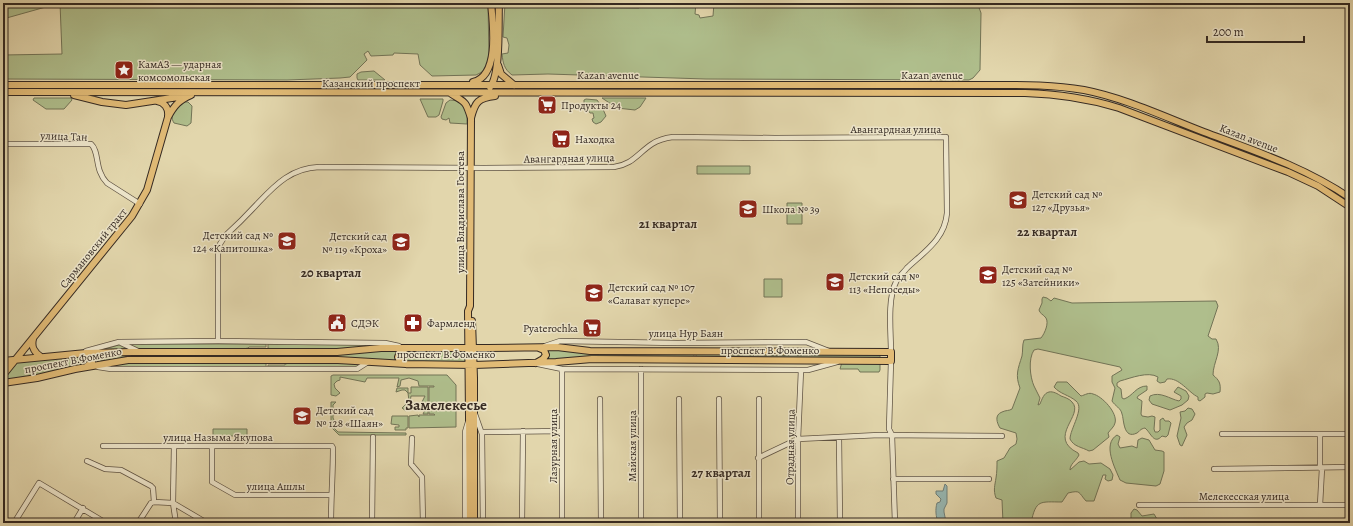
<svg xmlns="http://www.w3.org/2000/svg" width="1353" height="526" font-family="Alegreya,serif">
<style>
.green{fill:#afbe8c;stroke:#727457}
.water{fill:#97b7b2;stroke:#6f7e78}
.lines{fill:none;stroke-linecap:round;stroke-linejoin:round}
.minor-casing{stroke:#605444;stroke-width:6}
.major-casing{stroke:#342922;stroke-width:8}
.minor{stroke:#ece4c9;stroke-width:4.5}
.major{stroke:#e1bb76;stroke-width:6}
.labels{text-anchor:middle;stroke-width:3;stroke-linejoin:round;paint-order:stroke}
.poi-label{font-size:11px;fill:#342922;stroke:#ece4c9;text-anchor:start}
.street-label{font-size:11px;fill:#342922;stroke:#ece4c9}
.quarter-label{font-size:13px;font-weight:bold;fill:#342922;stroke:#ece4c9}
.district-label{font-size:15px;font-weight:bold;fill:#342922;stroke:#ece4c9}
</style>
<rect width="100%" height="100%" fill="#e2d6ac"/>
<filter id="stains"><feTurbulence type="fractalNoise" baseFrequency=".005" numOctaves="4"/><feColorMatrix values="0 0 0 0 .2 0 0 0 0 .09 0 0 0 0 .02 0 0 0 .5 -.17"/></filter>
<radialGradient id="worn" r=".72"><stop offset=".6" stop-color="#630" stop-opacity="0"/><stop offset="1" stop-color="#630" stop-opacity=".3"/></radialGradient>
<path class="green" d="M3 3H488L489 62 482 72 476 75 432 76 420 65 418 54 394 53 393 55 371 56 368 51 364 54 367 60 350 77 340 78 287 80 3 79V55L62 54 60 3 3 19Z
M505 3H529V7L639 8V3H696L695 14 699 15 700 18 713 16 714 3 978 5 981 13 980 70 973 78 969 80 706 79 548 74 512 75C504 69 503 63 502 54L508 53 509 45 507 38 503 37Z
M374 71 385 80H358L357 78V74L361 72Z
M508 88H741V90H508Z
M34 98H71L72 100 64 109H46L33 100Z
M602 98H646L640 107 635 110 617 108Z
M420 99H443V101L439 115 436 117H428Z
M586 99 597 100 602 107 606 116 601 122 596 124 593 122 592 119 594 118 593 113H590L584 104V100Z
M450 100 460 101 467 110V124L450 123 449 118 446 120 442 119 441 117 446 103Z
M184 102H188L192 106 191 123 187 126 174 123C168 113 177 108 184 102Z
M697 166H750V174H697Z
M787 203H802V224H787Z
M764 279H782V297H764Z
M1043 297 1047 298 1051 301 1054 298 1072 303 1216 301 1218 306 1208 336 1212 339H1216C1223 350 1213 362 1213 375 1219 380 1221 383 1220 392L1213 394 1207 393 1205 394V397L1200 401 1198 400V397C1189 393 1179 377 1167 379L1165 382 1160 383 1157 381 1158 377C1148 371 1131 378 1120 381L1117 383V386L1121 389 1122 398 1124 399C1133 396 1136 386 1147 386V390L1138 396 1137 398 1142 401 1141 414 1142 416 1148 417 1152 416 1155 417 1154 429 1155 432H1158L1160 430V420L1163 418 1165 421H1169L1171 423 1168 435 1166 437 1162 436C1154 445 1151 433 1145 428 1140 429 1140 431 1137 433 1123 440 1124 419 1122 414 1121 408 1115 406 1112 401L1115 388 1112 382V376L1122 370 1120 367 1038 349 1034 350C1028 359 1030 377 1034 386 1036 390 1038 394 1040 398L1038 405 1040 404C1042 399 1044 393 1049 392 1053 391 1058 394 1061 396 1064 397 1070 399 1072 402 1085 415 1046 437 1078 453L1079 455C1076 461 1070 464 1070 470L1079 462 1084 461 1089 464 1101 463 1110 469 1113 475 1112 480 1108 481 1105 479 1106 475H1103L1094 501H1086C1078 492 1081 490 1068 493L1062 502C1040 502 1036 499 1031 523H1003L1002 500 996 498C993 490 995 485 996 478 997 472 997 466 997 461L1004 458 1010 448 1016 444 1017 439 1016 433 1000 428C997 423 994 415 1002 412 1006 410 1009 411 1012 409L1020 388C1015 375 1018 369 1022 356 1023 351 1022 345 1024 340L1041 338C1045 333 1049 323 1046 318 1043 314 1040 314 1039 310L1042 303V299Z
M122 344H266V347H249L248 348 238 350 98 351Z
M268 344H384L389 345 333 350H275L268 348Z
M547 349 694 353V357L558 361 547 359 549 354Z
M388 350 399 351V361L137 357 94 362 95 358 93 354Z
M454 350H468V362H405C402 359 402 357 403 353L405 352H437Z
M696 353H880V357H696Z
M87 355 90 362 86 364 35 376 3 380 17 361Z
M256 362 266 363V368L104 367 125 363Z
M295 362 363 364 355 368H268V365H285V364Z
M842 362H880V370L879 372H860L858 369H840Z
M333 375H447L456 385V427L409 428V416L418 415 419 417V415H435L434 414H429V387H434V386H419L418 381 409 378 401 380 400 386 397 387 399 378H367L365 382 340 377V380L337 381 334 384 335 388 340 393 336 396 331 395V376Z
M1057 382H1067L1081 396C1085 395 1089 392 1093 394 1102 396 1118 413 1115 423 1114 427 1111 429 1108 433L1109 437 1093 450 1089 451C1082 447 1074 447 1070 439 1070 429 1085 408 1076 401 1069 395 1060 394 1054 387Z
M411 387H428V414H423L425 410 422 402 425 396H411L410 402 406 411 402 408 409 401 408 393 405 390H402L396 392 397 388H408V393H411Z
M1178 387 1186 391 1189 396 1188 400 1182 405 1170 410 1152 404 1149 400 1150 396C1160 391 1170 399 1179 401L1181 399V396L1174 392Z
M331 402H336L333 405V418L335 422 334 428 338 432 406 433V435H339L331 427Z
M1188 408 1192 409 1195 414 1192 420 1187 423 1184 427 1187 435 1182 446 1180 445 1177 436 1181 418 1180 412 1185 411Z
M392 416H408V428H406V430H395V427H399V425L391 424Z
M247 429V436H213V429Z
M1117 435 1120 437 1118 444 1120 448 1132 446 1137 448 1138 440 1142 438 1149 440 1155 450 1162 451 1164 452V471L1160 484 1156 486 1126 483 1120 480C1115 468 1102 444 1117 435Z
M1134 509 1137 510 1142 516 1154 514 1157 519 1153 523H1131V513Z
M1350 518V523H1267Z"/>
<path class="water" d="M945 484 947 486V503L944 509V512L946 522 938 523C936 516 935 510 937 503L940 502 941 499 936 494V491H943Z"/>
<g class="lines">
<defs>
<path id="minor" d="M3 144H91C100 152 94 170 107 183L140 204
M218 341V253L220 244 225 236C237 225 248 214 259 202 276 184 292 168 319 167L484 168 614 167C633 164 637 154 652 144 658 140 665 138 673 137L775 138 946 137 947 213C945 239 924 252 907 268 903 273 898 277 896 282 887 299 891 334 891 352
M121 343 138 351
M545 346 560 341 677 343 806 342 829 351
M86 351 119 342 218 341 385 343 399 346
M891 361 889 429 892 435 895 523
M538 364 562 369 801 370H808L837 362
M98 367 111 369H357L368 362
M562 369V523
M600 399 601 523
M679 399 680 523
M719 399 720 523
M475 414 482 434 483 523
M482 432 562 431
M1222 434H1350
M1320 435V468
M839 437 840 523
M412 438 411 464 422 477 423 523
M103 446H332L333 448C333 473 331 498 331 523
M174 446 173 503 176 523
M212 446V482L235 495H331
M758 458 798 439 879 435 1002 436
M87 461 105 469 121 470 151 486 153 488 154 502 173 503 207 523
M1214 469 1350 467
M893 479H989
M1139 505H1350
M1320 505 1322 468
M14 523 39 483 106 523
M74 523 83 508
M138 523 151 503 154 502
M372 523 373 437
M465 523V432L468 422
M522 523 523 431
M641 523V369
M759 523V399
M798 523V439L801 370"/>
<path id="major" d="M498 65 501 74 514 85
M473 82C500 76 493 24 491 3
M3 85H981C1016 85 1050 84 1084 90 1125 98 1165 117 1204 132 1255 151 1304 167 1350 198
M490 87C501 74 498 22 499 3
M3 92 1025 93C1059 94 1087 98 1119 108L1288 172 1318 186 1350 207
M450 93C465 103 465 99 471 118
M74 95 102 102 126 105 185 96
M157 101C164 102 169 108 168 116
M472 321 474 378V523
M33 339C31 347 34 352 41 357
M405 349 400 352 398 357 400 361 406 364
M86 353 91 357 92 362 86 367
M3 361 86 353 132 352H337L381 348H488L557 347 590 351 891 352V361L592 359 556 362 474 365 406 364 338 360H128L75 369 37 378 3 383
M536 363 543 359 546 355 544 350 539 348
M3 375 132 216 147 190 168 117C174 106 179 100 191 95
M470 523 468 311 470 306 471 118C475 102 478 98 495 96"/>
</defs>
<use href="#minor" class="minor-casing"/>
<use href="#major" class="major-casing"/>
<use href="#minor" class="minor"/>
<use href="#major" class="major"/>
</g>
<defs>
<symbol id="sight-square" viewBox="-11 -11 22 22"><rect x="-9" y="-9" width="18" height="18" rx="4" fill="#8f2418" stroke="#ece4c9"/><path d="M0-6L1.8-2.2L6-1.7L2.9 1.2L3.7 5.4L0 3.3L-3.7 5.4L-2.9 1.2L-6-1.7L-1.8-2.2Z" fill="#fff"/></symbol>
<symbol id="supermarket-square" viewBox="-11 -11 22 22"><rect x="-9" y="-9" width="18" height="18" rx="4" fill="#8f2418" stroke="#ece4c9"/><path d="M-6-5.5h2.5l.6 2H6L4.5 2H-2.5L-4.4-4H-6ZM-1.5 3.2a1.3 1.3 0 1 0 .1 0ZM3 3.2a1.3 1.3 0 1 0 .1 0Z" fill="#fff"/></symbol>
<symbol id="school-square" viewBox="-11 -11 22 22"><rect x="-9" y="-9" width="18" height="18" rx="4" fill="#8f2418" stroke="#ece4c9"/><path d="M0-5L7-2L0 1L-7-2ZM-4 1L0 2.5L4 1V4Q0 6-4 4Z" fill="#fff"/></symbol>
<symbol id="civic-square" viewBox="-11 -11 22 22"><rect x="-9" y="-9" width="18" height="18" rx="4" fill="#8f2418" stroke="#ece4c9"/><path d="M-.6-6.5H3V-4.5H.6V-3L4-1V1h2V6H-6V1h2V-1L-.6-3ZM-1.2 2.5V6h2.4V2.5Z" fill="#fff"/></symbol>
<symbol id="pharmacy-square" viewBox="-11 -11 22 22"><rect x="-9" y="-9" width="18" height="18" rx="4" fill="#8f2418" stroke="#ece4c9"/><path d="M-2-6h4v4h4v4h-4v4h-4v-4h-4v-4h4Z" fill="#fff"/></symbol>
</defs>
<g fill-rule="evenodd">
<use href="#sight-square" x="113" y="59" width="22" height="22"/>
<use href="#supermarket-square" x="536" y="94" width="22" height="22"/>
<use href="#supermarket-square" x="550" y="128" width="22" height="22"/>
<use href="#school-square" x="1007" y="189" width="22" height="22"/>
<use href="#school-square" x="737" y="198" width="22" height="22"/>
<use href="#school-square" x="276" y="230" width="22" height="22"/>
<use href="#school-square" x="390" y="231" width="22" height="22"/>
<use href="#school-square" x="977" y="264" width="22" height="22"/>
<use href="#school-square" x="824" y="271" width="22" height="22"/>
<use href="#school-square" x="583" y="282" width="22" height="22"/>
<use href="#civic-square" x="326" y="312" width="22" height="22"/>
<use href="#pharmacy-square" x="402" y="312" width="22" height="22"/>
<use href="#supermarket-square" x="581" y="317" width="22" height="22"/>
<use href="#school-square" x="291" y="405" width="22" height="22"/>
</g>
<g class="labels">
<g class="poi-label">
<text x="138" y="68">КамАЗ — ударная<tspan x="138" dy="13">комсомольская</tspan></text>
<text x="561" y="109">Продукты 24</text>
<text x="575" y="143">Находка</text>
<text x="1032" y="198">Детский сад №<tspan x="1032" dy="13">127 «Друзья»</tspan></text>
<text x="762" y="213">Школа № 39</text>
<text x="273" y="239" text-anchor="end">Детский сад №<tspan x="273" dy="13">124 «Капитошка»</tspan></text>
<text x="387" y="240" text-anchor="end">Детский сад<tspan x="387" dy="13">№ 119 «Кроха»</tspan></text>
<text x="1002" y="273">Детский сад №<tspan x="1002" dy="13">125 «Затейники»</tspan></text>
<text x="849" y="280">Детский сад №<tspan x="849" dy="13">113 «Непоседы»</tspan></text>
<text x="608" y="291">Детский сад № 107<tspan x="608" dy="13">«Салават купере»</tspan></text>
<text x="351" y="327">СДЭК</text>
<text x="427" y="327">Фармленд</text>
<text x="578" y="332" text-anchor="end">Pyaterochka</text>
<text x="316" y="414">Детский сад<tspan x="316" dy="13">№ 128 «Шаян»</tspan></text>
</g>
<g class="street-label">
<text x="608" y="79">Kazan avenue</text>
<text x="932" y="79">Kazan avenue</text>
<text x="371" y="87">Казанский проспект</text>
<text x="896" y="133">Авангардная улица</text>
<text transform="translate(64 136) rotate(2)" y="4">улица Тан</text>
<text transform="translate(1249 138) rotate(21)" y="4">Kazan avenue</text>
<text transform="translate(569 158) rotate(-1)" y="4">Авангардная улица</text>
<text transform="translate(460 212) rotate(-90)" y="4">улица Владислава Гостева</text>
<text transform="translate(93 248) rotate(-51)" y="4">Сармановский тракт</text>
<text x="686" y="337">улица Нур Баян</text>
<text x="770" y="354">проспект В.Фоменко</text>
<text x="446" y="358">проспект В.Фоменко</text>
<text transform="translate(73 360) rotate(-11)" y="4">проспект В.Фоменко</text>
<text x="218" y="441">улица Назыма Якупова</text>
<text transform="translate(553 446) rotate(-90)" y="4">Лазурная улица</text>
<text transform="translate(632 446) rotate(-90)" y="4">Майская улица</text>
<text transform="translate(790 447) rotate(-89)" y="4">Отрадная улица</text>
<text x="276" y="490">улица Ашлы</text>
<text x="1244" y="500">Мелекесская улица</text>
</g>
<g class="quarter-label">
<text x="668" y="228">21 квартал</text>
<text x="1047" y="236">22 квартал</text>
<text x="331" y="277">20 квартал</text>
<text x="721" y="477">27 квартал</text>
</g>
<g class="district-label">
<text x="446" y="410">Замелекесье</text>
</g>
</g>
<rect width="1353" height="526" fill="none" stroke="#e2d6ac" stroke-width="16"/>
<rect x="4" y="4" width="1345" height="518" fill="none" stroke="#342922" stroke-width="2"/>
<rect x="8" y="8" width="1337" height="510" fill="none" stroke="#342922"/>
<path d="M1207 36v6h97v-6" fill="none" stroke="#342922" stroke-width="2"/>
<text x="1213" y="36" font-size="12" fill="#342922" stroke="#ece4c9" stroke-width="3" paint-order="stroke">200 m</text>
<rect width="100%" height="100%" filter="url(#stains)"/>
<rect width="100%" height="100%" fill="url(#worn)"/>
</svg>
